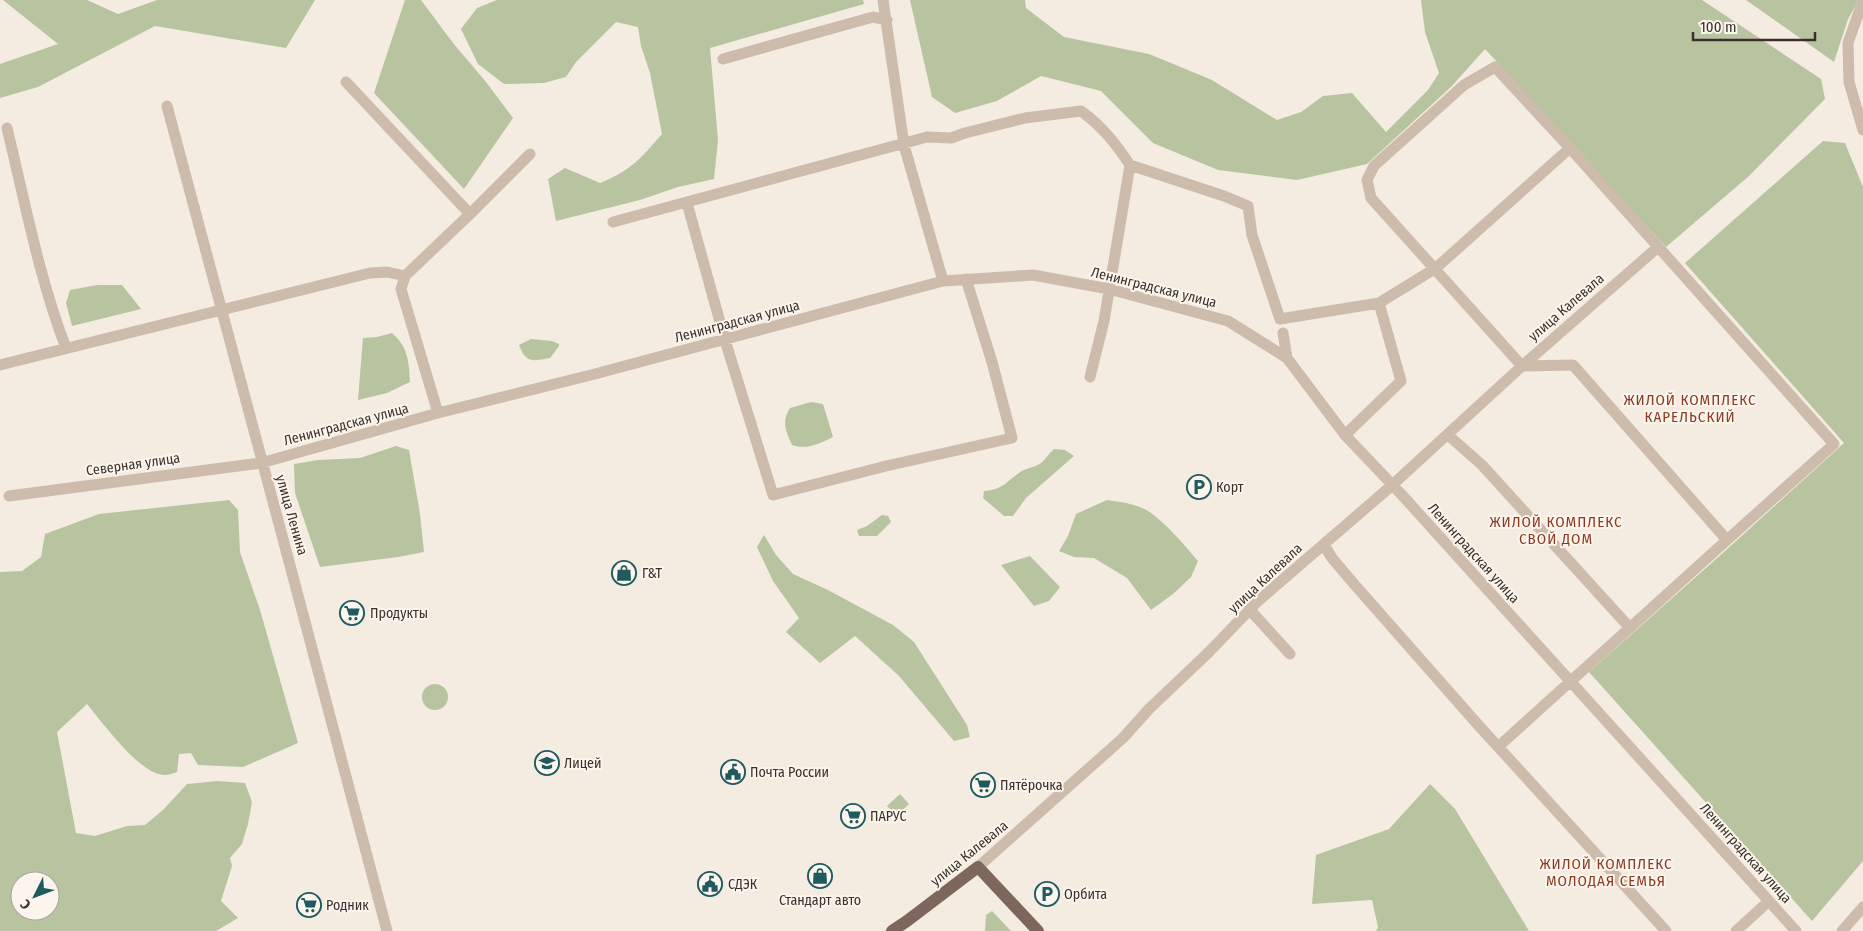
<svg xmlns="http://www.w3.org/2000/svg" width="1863" height="931" font-family="'Fira Sans Condensed',sans-serif">
<style>
.green{fill:#b8c4a0;fill-rule:evenodd}
.lines{fill:none;stroke-linecap:round;stroke-linejoin:round}
.minor{stroke:#cdbbac;stroke-width:11}
.major{stroke:#7d675c;stroke-width:12}
.labels{text-anchor:middle;stroke-width:4;stroke-linejoin:round;paint-order:stroke}
.street-label{font-size:14px;fill:#3b302b;stroke:#fbf5ee}
.poi-label{font-size:14px;fill:#3b302b;stroke:#fbf5ee;text-anchor:start}
.neighbourhood-label{font-size:15px;letter-spacing:1px;fill:#8c3b22;stroke:#fbf5ee}
</style>
<rect width="100%" height="100%" fill="#f4ebe1"/>
<path class="green" d="M3 0H87L118 14 157 0H315L286 48 155 26 38 87 0 98V64L58 44Z
M405 0H421L453 43 486 82 513 118 464 189 374 93Z
M497 0H863L864 4 710 48 718 140 714 179 678 187 640 200 556 221 548 179 565 168 600 183C633 169 640 159 662 134L650 73 641 46 638 27 616 22 576 62 566 77 544 83 504 84 478 64 461 29 477 8Z
M910 0H1025L1026 8 1064 37 1149 54 1212 80 1277 120 1301 112 1323 96 1352 93 1386 132 1428 90 1439 73 1425 32 1421 0H1702L1821 79 1825 99 1749 176 1666 247 1485 49 1452 86 1367 164 1297 180 1218 170 1153 143 1101 91 1041 76 997 101 955 113 932 97Z
M1746 0H1859L1848 19 1834 62Z
M1823 141 1845 143 1863 187V861L1812 921 1589 672 1725 551 1844 443 1685 263Z
M97 285H122L141 309 72 326 66 303 70 290Z
M392 333C408 347 409 361 410 382L387 393 358 400 363 338 377 337Z
M531 339 552 341 559 344V346L550 358C533 361 526 364 519 345Z
M811 402 823 404 833 437C819 444 807 450 792 445 786 431 781 422 790 408Z
M396 446 409 450 420 514 424 552 398 557 320 567 295 493 294 464 318 460 360 458Z
M1054 449 1065 450 1074 456 1026 498 1013 516H1004L983 498 984 491C1004 489 1004 483 1019 473 1025 468 1034 468 1041 463 1046 459 1049 453 1054 449Z
M229 500 238 510 240 552 260 610 298 743 243 767 198 765 191 753 179 754 177 772C173 773 169 775 165 775 141 776 102 722 87 704L57 732 76 833 95 836 127 826 145 825 163 810 187 784 218 781 245 783 252 802 248 824 242 844 230 858 232 866 221 901 238 918 216 931H0V572L22 571 41 557 45 534 99 514ZM20 881H50V911H20Z
M1107 500C1121 502 1139 504 1151 513 1169 526 1184 545 1198 561L1191 577 1173 594 1151 610 1127 578 1094 558 1074 557 1059 551 1068 536 1076 514Z
M882 515 888 516 891 522 877 536H859L857 530 867 526Z
M764 535 776 555 793 574 828 590 893 625 914 642 967 725 970 737 954 741 899 676 855 636 820 663 786 632 799 618 773 581 757 547Z
M1030 556 1060 587 1049 601 1034 606 1001 565Z
M422 697a13 13 0 1 1 26 0a13 13 0 1 1-26 0Z
M1430 784 1455 809 1529 931H1376L1378 927 1372 900 1312 904 1316 855 1389 829Z
M900 794 909 804 896 816 887 806Z
M992 911 1011 931H985L986 915Z"/>
<g class="lines">
<path class="minor" d="M883 0 904 145 943 281
M1863 4 1860 9 1848 43 1849 82 1863 130
M723 59 873 17 887 20
M1495 67 1570 148 1834 444 1727 540 1573 365 1522 366 1371 198 1367 180 1374 166 1464 85Z
M346 82 470 214
M167 106C239 382 316 655 387 931
M7 128C25 202 39 278 66 348
M1130 165 1224 196 1248 206 1252 235 1280 319 1379 303 1436 268 1570 148
M687 203 725 340 773 495 886 466 1012 438 992 362 966 279
M613 222 927 137 951 138 965 133 1025 118 1081 111C1102 126 1116 144 1130 165L1104 321 1090 377
M1283 333 1287 358
M0 365 370 273 387 272 405 276
M438 413 401 289 405 276 470 214 530 154
M1345 435 1401 381 1379 303
M1448 435 1482 465 1630 628
M9 496 261 463 438 413 591 375 943 281 1033 275 1109 289 1228 321 1287 358 1345 435 1402 495 1796 931
M1324 545 1332 558 1354 584 1480 727 1666 931
M1250 610 1290 654
M1499 746 1727 540
M978 867 1123 738 1149 709 1209 652 1258 601 1390 487 1522 366 1658 247
M1736 931 1769 901
M1842 931 1863 907"/>
<path class="major" d="M892 931 907 921 978 867 1038 931"/>
</g>
<defs>
<symbol id="parking-ring" viewBox="-11 -11 22 22"><circle r="9.5" fill="#fbf5ee" stroke="#1f5a5e" stroke-width="1.5"/><path d="M-3.5-5.5H1a3.5 3.5 0 0 1 0 7H-1V5.5H-3.5ZM-1-3.4V-.6H.8a1.4 1.4 0 0 0 0-2.8Z" fill="#1f5a5e"/></symbol>
<symbol id="shop-ring" viewBox="-11 -11 22 22"><circle r="9.5" fill="#fbf5ee" stroke="#1f5a5e" stroke-width="1.5"/><path d="M-5-2.5h2.3a2.7 3.5 0 0 1 5.4 0H5L5.5 6h-11ZM-1.5-2.5h3a1.5 2.3 0 0 0-3 0Z" fill="#1f5a5e"/></symbol>
<symbol id="supermarket-ring" viewBox="-11 -11 22 22"><circle r="9.5" fill="#fbf5ee" stroke="#1f5a5e" stroke-width="1.5"/><path d="M-6-5.5h2.5l.6 2H6L4.5 2H-2.5L-4.4-4H-6ZM-1.5 3.2a1.3 1.3 0 1 0 .1 0ZM3 3.2a1.3 1.3 0 1 0 .1 0Z" fill="#1f5a5e"/></symbol>
<symbol id="university-ring" viewBox="-11 -11 22 22"><circle r="9.5" fill="#fbf5ee" stroke="#1f5a5e" stroke-width="1.5"/><path d="M0-5L7-2L0 1L-7-2ZM-4 1L0 2.5L4 1V4Q0 6-4 4Z" fill="#1f5a5e"/></symbol>
<symbol id="civic-ring" viewBox="-11 -11 22 22"><circle r="9.5" fill="#fbf5ee" stroke="#1f5a5e" stroke-width="1.5"/><path d="M-.6-6.5H3V-4.5H.6V-3L4-1V1h2V6H-6V1h2V-1L-.6-3ZM-1.2 2.5V6h2.4V2.5Z" fill="#1f5a5e"/></symbol>
</defs>
<g fill-rule="evenodd">
<use href="#parking-ring" x="1185" y="473" width="28" height="28"/>
<use href="#shop-ring" x="610" y="559" width="28" height="28"/>
<use href="#supermarket-ring" x="338" y="599" width="28" height="28"/>
<use href="#university-ring" x="533" y="749" width="28" height="28"/>
<use href="#civic-ring" x="719" y="758" width="28" height="28"/>
<use href="#supermarket-ring" x="969" y="771" width="28" height="28"/>
<use href="#supermarket-ring" x="839" y="802" width="28" height="28"/>
<use href="#shop-ring" x="806" y="862" width="28" height="28"/>
<use href="#civic-ring" x="696" y="870" width="28" height="28"/>
<use href="#parking-ring" x="1033" y="880" width="28" height="28"/>
<use href="#supermarket-ring" x="295" y="891" width="28" height="28"/>
</g>
<g class="labels">
<g class="street-label">
<text transform="translate(1154 287) rotate(14)" y="5">Ленинградская улица</text>
<text transform="translate(1566 307) rotate(-41)" y="5">улица Калевала</text>
<text transform="translate(737 321) rotate(-15)" y="5">Ленинградская улица</text>
<text transform="translate(346 424) rotate(-15)" y="5">Ленинградская улица</text>
<text transform="translate(133 464) rotate(-8)" y="5">Северная улица</text>
<text transform="translate(292 515) rotate(74)" y="5">улица Ленина</text>
<text transform="translate(1474 553) rotate(48)" y="5">Ленинградская улица</text>
<text transform="translate(1265 578) rotate(-43)" y="5">улица Калевала</text>
<text transform="translate(969 853) rotate(-39)" y="5">улица Калевала</text>
<text transform="translate(1746 853) rotate(48)" y="5">Ленинградская улица</text>
</g>
<g class="poi-label">
<text x="1216" y="492">Корт</text>
<text x="642" y="578">Г&amp;Т</text>
<text x="370" y="618">Продукты</text>
<text x="564" y="768">Лицей</text>
<text x="750" y="777">Почта России</text>
<text x="1000" y="790">Пятёрочка</text>
<text x="870" y="821">ПАРУС</text>
<text x="728" y="889">СДЭК</text>
<text x="1064" y="899">Орбита</text>
<text x="820" y="905" text-anchor="middle">Стандарт авто</text>
<text x="326" y="910">Родник</text>
</g>
<g class="neighbourhood-label">
<text x="1690" y="405">ЖИЛОЙ КОМПЛЕКС<tspan x="1690" dy="17">КАРЕЛЬСКИЙ</tspan></text>
<text x="1556" y="527">ЖИЛОЙ КОМПЛЕКС<tspan x="1556" dy="17">СВОЙ ДОМ</tspan></text>
<text x="1606" y="869">ЖИЛОЙ КОМПЛЕКС<tspan x="1606" dy="17">МОЛОДАЯ СЕМЬЯ</tspan></text>
</g>
</g>
<g transform="translate(35 896) rotate(228)"><circle r="24" fill="#fbf5ee" stroke="#aea6a0"/>
<path d="M0-4L9 19L0 12L-9 19Z" fill="#1f5a5e"/>
<text y="-8" font-size="14" font-weight="bold" text-anchor="middle" fill="#3b302b">С</text>
</g>
<path d="M1693 32v8h122v-8" fill="none" stroke="#3b302b" stroke-width="2.5"/>
<text x="1700" y="32" font-size="15" fill="#3b302b" stroke="#fbf5ee" stroke-width="4" paint-order="stroke">100 m</text>
</svg>
